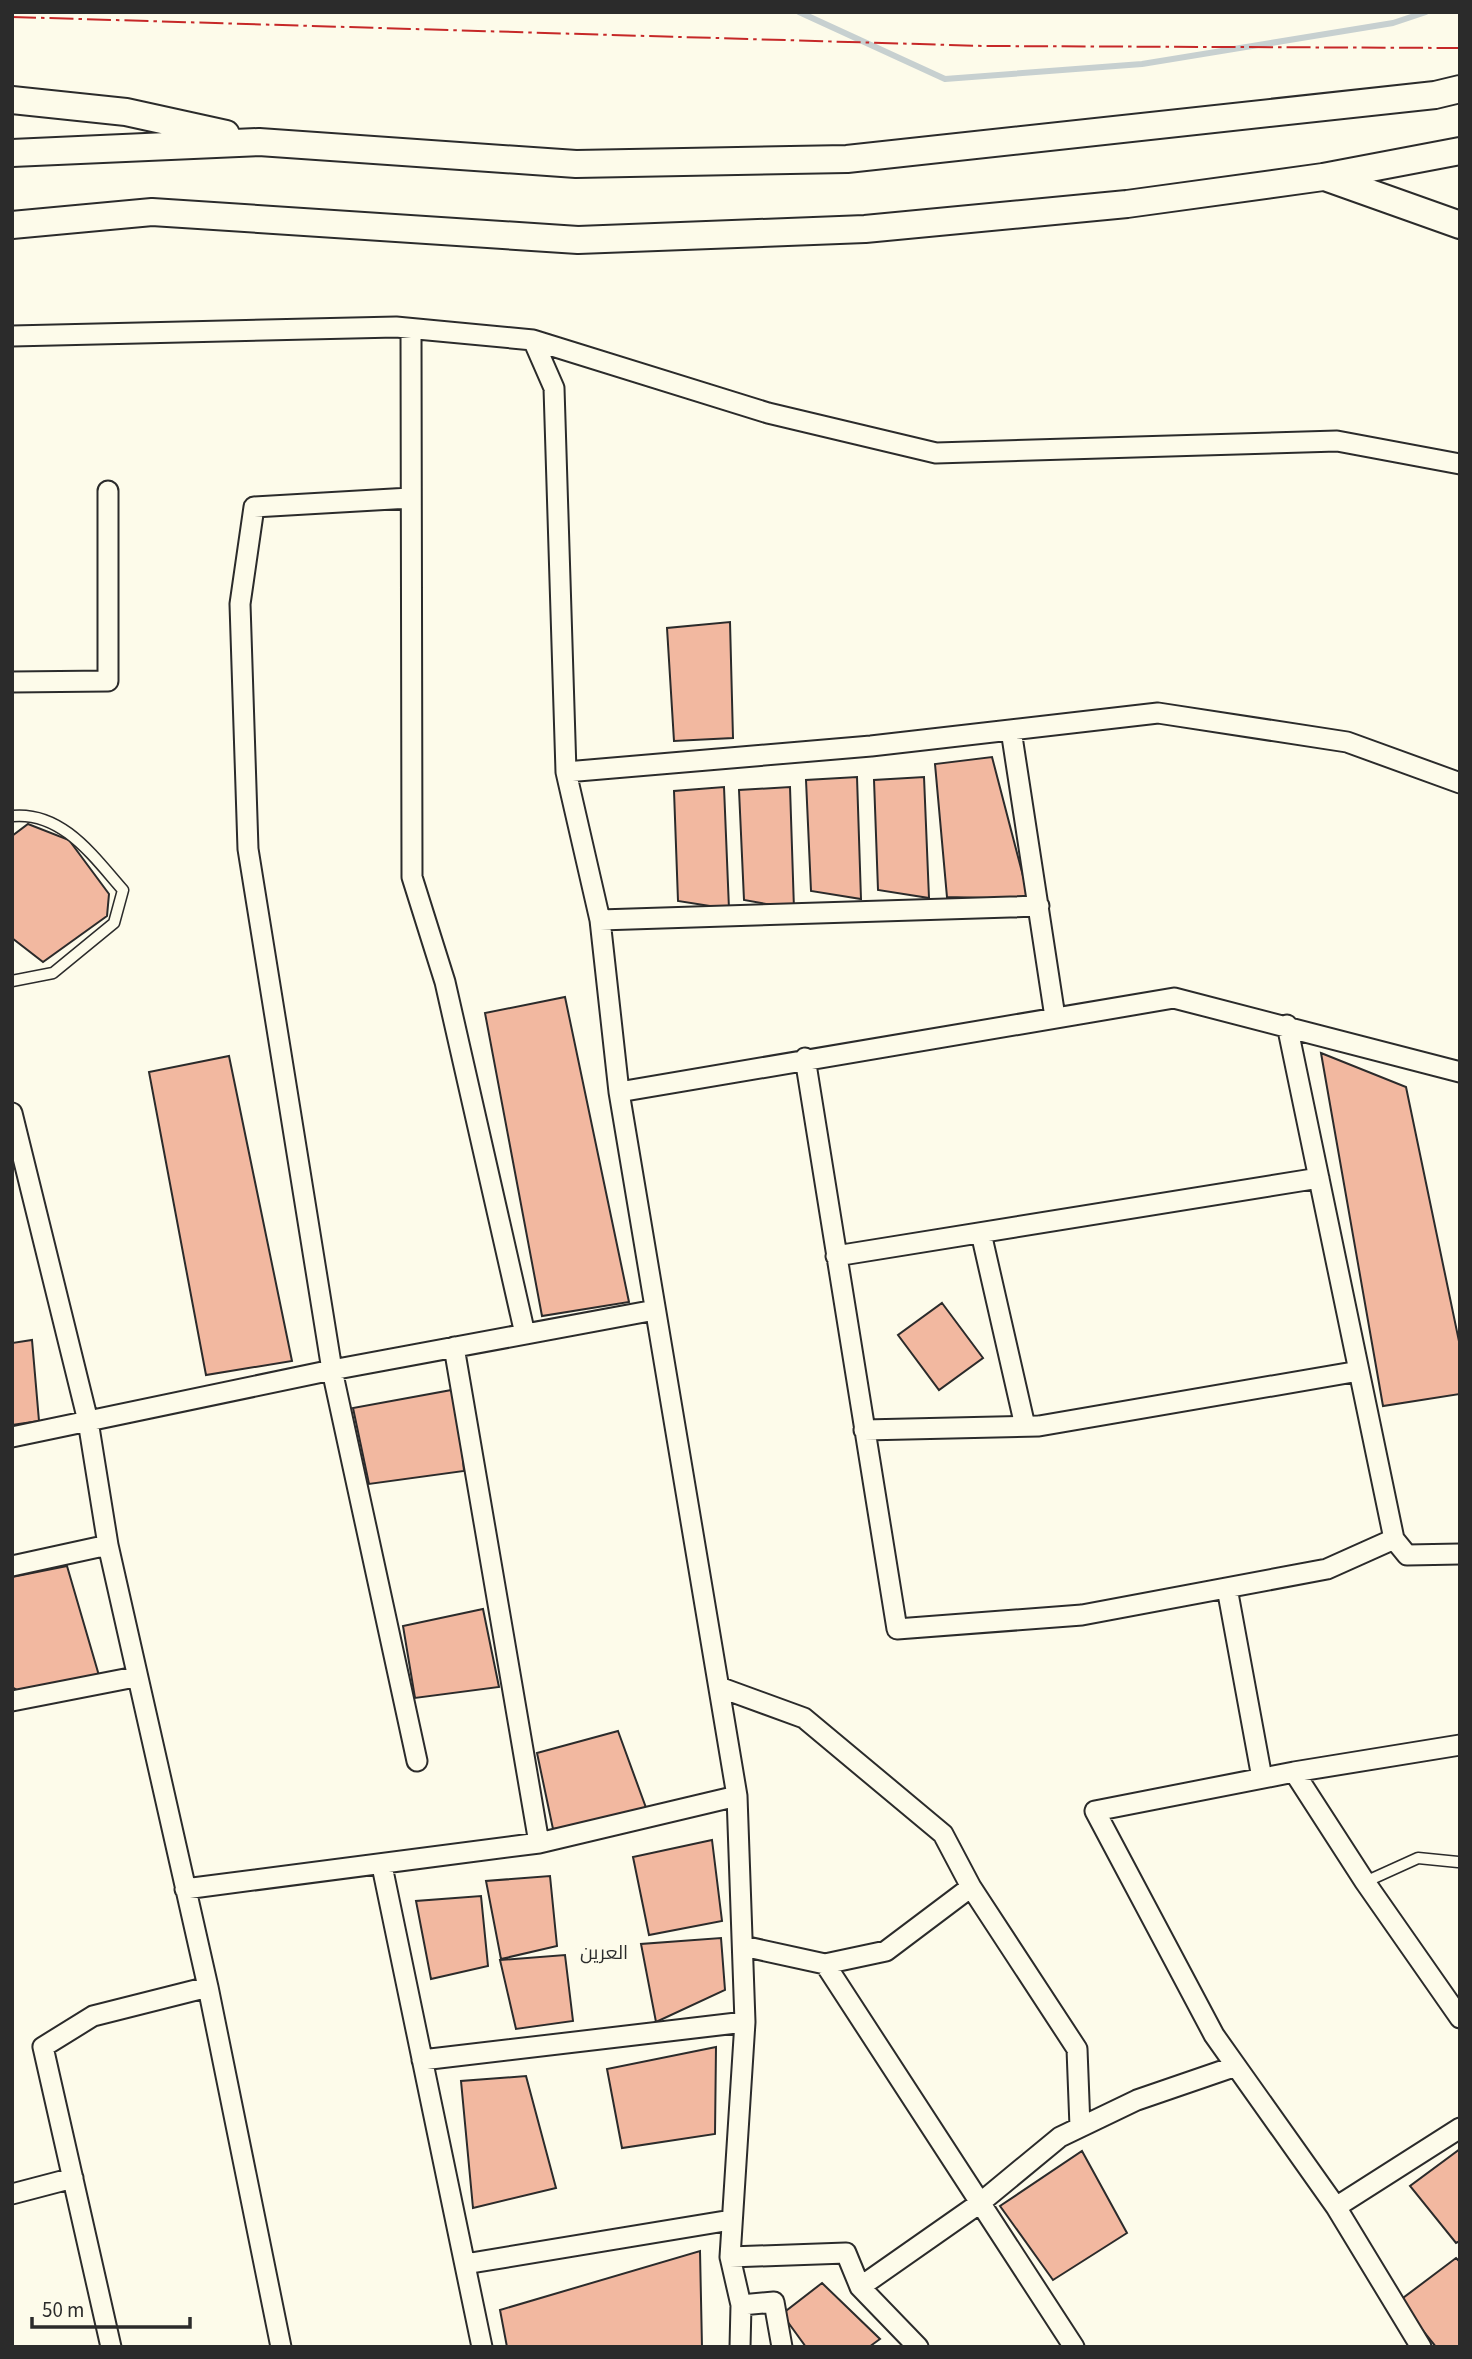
<svg xmlns="http://www.w3.org/2000/svg" width="1472" height="2359" font-family="'Source Sans 3',Cairo,sans-serif">
<style>
.lines{fill:none;stroke-linecap:round;stroke-linejoin:round}
.stream{stroke:#c7d0d0;stroke-width:6}
.building{fill:#f2b8a0;stroke:#2b2b2b;stroke-width:2}
.lane-casing{stroke:#2b2b2b;stroke-width:13}
.street-casing{stroke:#2b2b2b;stroke-width:23}
.secondary-casing{stroke:#2b2b2b;stroke-width:30}
.lane{stroke:#fdfbea;stroke-width:10}
.street{stroke:#fdfbea;stroke-width:19}
.secondary{stroke:#fdfbea;stroke-width:26}
.power{stroke:#c62828;stroke-width:2;stroke-dasharray:24 5 3.5 5;stroke-linecap:butt}
.labels{text-anchor:middle;stroke-width:5;stroke-linejoin:round;paint-order:stroke}
.neighbourhood-label{font-size:19px;fill:#2b2b2b;stroke:#fdfbea}
</style>
<rect width="100%" height="100%" fill="#fdfbea"/>
<g class="lines">
<path class="stream" d="M799 12 945 79 1142 64 1393 23 1426 12"/>
</g>
<path class="building" d="M730 622 733 738 674 741 667 628Z
M992 757 1029 899 947 897 935 764Z
M857 777 861 899 811 891 806 780Z
M924 777 929 898 878 890 874 780Z
M724 787 729 909 678 901 674 791Z
M790 787 794 909 744 900 739 790Z
M28 824 69 840 109 894 107 916 43 962 12 938V836Z
M565 997 629 1302 542 1316 485 1013Z
M1321 1053 1406 1087 1460 1346V1394L1383 1406Z
M229 1056 292 1361 206 1375 149 1072Z
M942 1303 983 1358 939 1390 898 1335Z
M32 1340 39 1421 12 1425V1343Z
M457 1389 464 1471 369 1484 353 1408Z
M67 1566 100 1679 19 1691 12 1687V1577Z
M483 1609 499 1687 415 1698 403 1626Z
M618 1731 649 1816 553 1829 537 1753Z
M712 1840 722 1921 649 1935 633 1857Z
M550 1876 557 1946 501 1959 486 1881Z
M481 1896 488 1966 431 1979 416 1901Z
M721 1938 725 1990 656 2022 641 1944Z
M565 1955 573 2021 516 2029 500 1960Z
M716 2047 715 2134 622 2148 607 2069Z
M526 2076 556 2188 473 2208 461 2081Z
M1460 2149V2241L1456 2243 1410 2186Z
M1082 2151 1127 2233 1053 2280 1000 2206Z
M700 2251 702 2347H507L500 2310Z
M1456 2258 1460 2262V2347H1436L1399 2301Z
M822 2283 880 2339 869 2347H806L782 2314Z"/>
<g class="lines">
<defs>
<path id="lane" d="M12 816C62 811 93 856 123 890L114 923 53 973 12 981
M1365 1882 1418 1858 1458 1862"/>
<path id="street" d="M411 329 412 877 445 982 525 1334
M12 336 396 327 533 340 768 413 936 453 1337 441 1460 464
M533 340 554 388 566 772 600 920 619 1092 737 1796 745 2022 730 2257 741 2305 740 2347
M410 498 254 507 240 604 248 849 332 1370 417 1761
M12 682 108 681V491
M1011 730 1055 1017
M566 772 871 746 1158 713 1347 742 1460 783
M600 920 1039 906
M1287 1025 1394 1539 1407 1555 1460 1554
M805 1058 897 1629 1082 1615 1327 1569 1394 1539
M619 1092 1174 998 1460 1072
M12 1113 88 1421 108 1545 208 1987 281 2347
M981 1233 1025 1426
M836 1256 1319 1178
M454 1347 539 1843
M864 1430 1039 1426 1359 1371
M12 1437 332 1370 655 1310
M12 1566 108 1545
M1227 1588 1262 1778
M719 1687 804 1718 943 1834 971 1887 1077 2049 1080 2127
M12 1701 135 1677
M1294 1772 1365 1882 1460 2018
M382 1866 482 2347
M185 1889 539 1843 737 1796
M743 1946 825 1964 886 1951 971 1887
M825 1964 1074 2347
M422 2060 745 2022
M12 2194 73 2178
M1336 2207 1460 2128
M730 2257 846 2253 860 2287 918 2347
M465 2264 731 2220
M860 2287 980 2203 1060 2137 1137 2100 1236 2066
M741 2305 774 2302 782 2347
M111 2347 43 2047 93 2016 208 1987
M1421 2347 1336 2207 1214 2035 1095 1811 1294 1772 1460 1745"/>
<path id="secondary" d="M12 100 126 112 226 134
M12 153 259 142 576 164 847 159 1435 95 1460 89
M1325 177 1460 225
M12 225 152 212 578 240 865 229 1127 204 1323 177 1460 151"/>
</defs>
<use href="#lane" class="lane-casing"/>
<use href="#street" class="street-casing"/>
<use href="#secondary" class="secondary-casing"/>
<use href="#lane" class="lane"/>
<use href="#street" class="street"/>
<use href="#secondary" class="secondary"/>
<path class="power" d="M12 17 983 46 1460 48"/>
</g>
<g class="labels">
<g class="neighbourhood-label">
<text x="604" y="1959">العرين</text>
</g>
</g>
<rect width="1472" height="2359" fill="none" stroke="#2b2b2b" stroke-width="28"/>
<path d="M32 2317v10h158v-10" fill="none" stroke="#2b2b2b" stroke-width="3.5"/>
<text x="42" y="2317" font-size="21" fill="#2b2b2b" stroke="#fdfbea" stroke-width="5" paint-order="stroke">50 m</text>
</svg>
